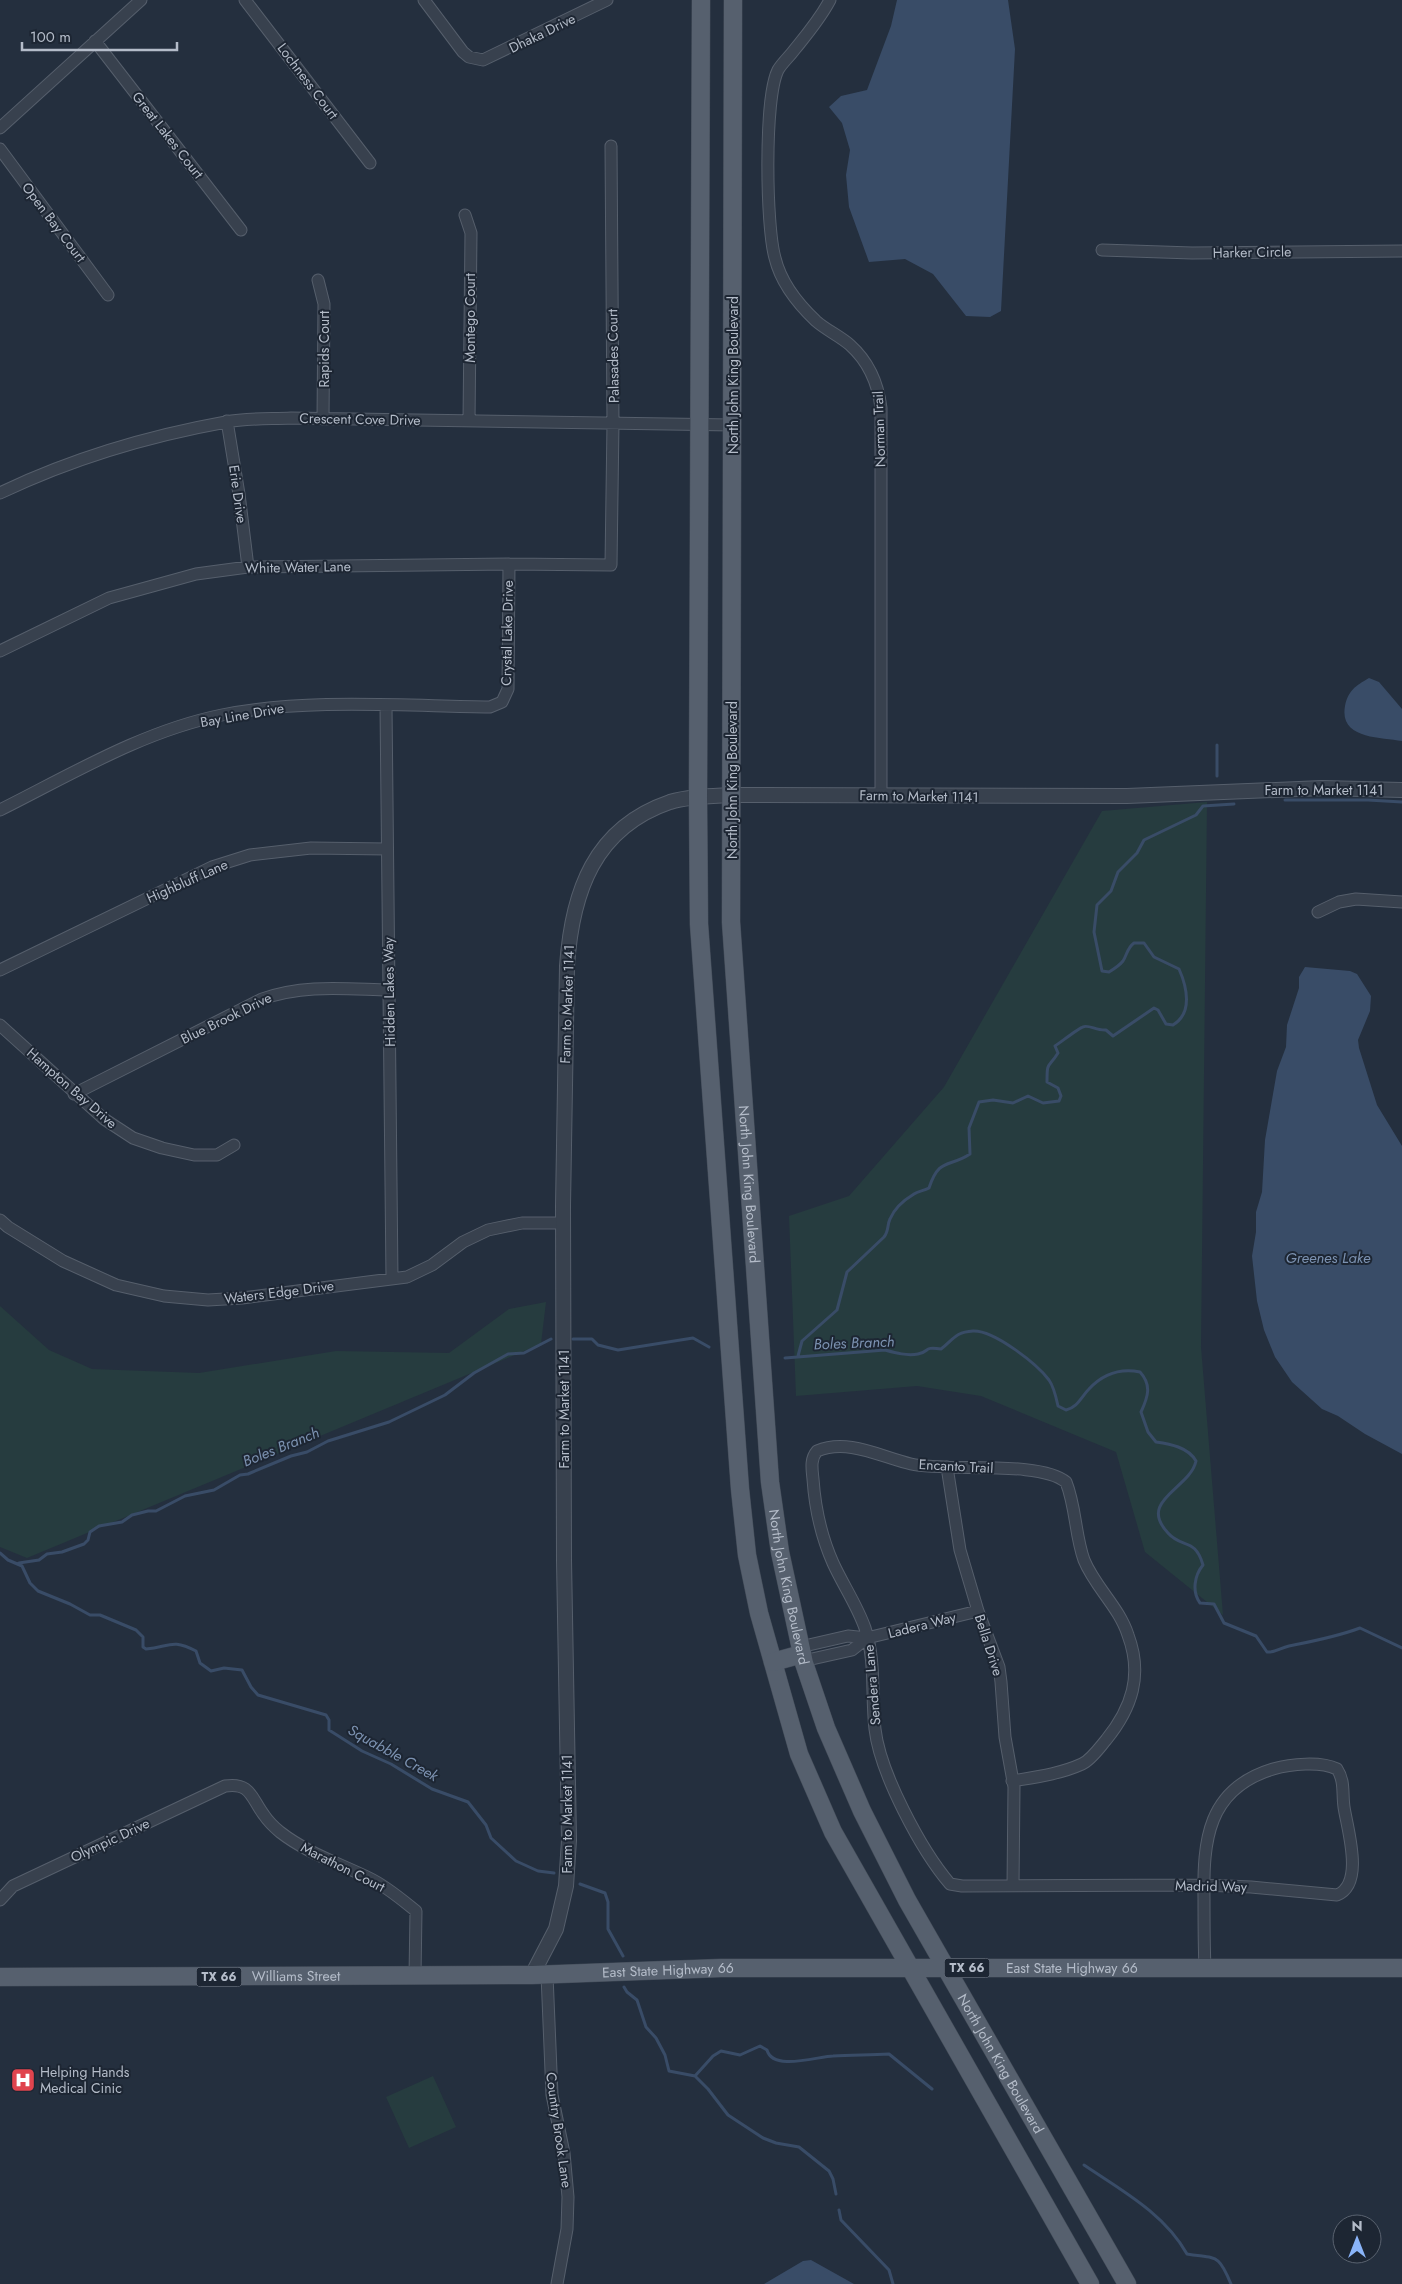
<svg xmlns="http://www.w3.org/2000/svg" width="1402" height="2284" font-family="Jost,sans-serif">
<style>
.green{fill:#263c3f}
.water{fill:#394c67}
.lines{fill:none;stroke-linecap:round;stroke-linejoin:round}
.stream{stroke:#394c67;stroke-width:3}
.minor-casing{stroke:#565f6c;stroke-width:13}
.tertiary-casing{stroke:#565f6c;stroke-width:16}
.primary-casing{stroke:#414a57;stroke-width:19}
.minor{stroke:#38414e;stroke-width:11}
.tertiary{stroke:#38414e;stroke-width:14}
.primary{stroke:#56606e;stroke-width:18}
.labels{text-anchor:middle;stroke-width:4;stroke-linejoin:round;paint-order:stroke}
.shield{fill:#1d2633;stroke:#878f9c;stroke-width:1}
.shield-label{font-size:12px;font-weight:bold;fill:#b4bcc9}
.street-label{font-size:14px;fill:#b4bcc9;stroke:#1d2633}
.poi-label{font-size:14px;fill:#b4bcc9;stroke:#1d2633;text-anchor:start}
.water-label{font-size:15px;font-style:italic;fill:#7c92b1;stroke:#1d2633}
</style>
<rect width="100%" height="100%" fill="#242f3e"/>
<path class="green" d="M1207 802 1201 1347 1223 1615 1145 1552 1116 1452 981 1396 917 1386 796 1396 789 1216 849 1196 944 1087 1102 811Z
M546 1302 541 1344 27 1558 0 1547V1306L49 1350 92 1369 199 1373 336 1351 449 1353 509 1309Z
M433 2076 456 2127 409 2148 386 2097Z"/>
<path class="water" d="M897 0H1008L1015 49 1001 311 990 317 966 316 933 274 905 259 869 262 849 207 846 175 850 150 842 123 829 107 841 96 867 90 891 26Z
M1369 678 1379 682 1402 709V741C1380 737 1339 739 1345 706 1348 691 1355 686 1369 678Z
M1305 967 1350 971 1357 974 1371 996 1370 1011 1358 1040 1359 1048 1377 1105 1402 1146V1454L1365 1434 1338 1416 1322 1409 1292 1382 1275 1357 1264 1330 1257 1301 1252 1256 1256 1232V1212L1262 1192 1265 1140 1277 1071 1286 1047 1287 1025 1299 988V977Z
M811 2260 854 2284H764L803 2261Z"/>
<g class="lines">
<path class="stream" d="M1217 745V776
M1285 800H1368L1402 802
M573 1339H592L598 1345 618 1350 693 1338 709 1347
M798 1356 802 1341 837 1310 847 1272 884 1237C889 1231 887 1225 890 1219 895 1207 904 1200 914 1194 918 1191 924 1191 929 1188 939 1157 949 1168 970 1154L969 1128 979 1102 993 1100 1013 1103 1028 1096 1043 1103 1059 1101 1061 1096 1058 1088 1047 1082C1047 1060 1048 1069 1058 1053L1055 1046C1061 1042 1079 1028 1083 1027 1088 1024 1097 1031 1106 1030L1113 1036 1154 1008 1158 1010 1166 1024 1173 1025C1193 1013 1187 987 1179 969L1154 957 1144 943H1134C1127 948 1127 955 1123 961 1119 966 1114 969 1109 972L1102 971 1094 932 1097 905 1111 891 1118 872 1137 853 1144 840 1196 815 1203 806 1234 804
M785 1358 885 1350C896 1353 907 1356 918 1354 930 1352 923 1346 941 1349 953 1340 955 1332 973 1331 994 1330 1037 1364 1049 1380 1054 1387 1056 1397 1058 1406L1066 1410C1078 1407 1081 1397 1089 1389 1103 1374 1120 1368 1140 1372 1152 1385 1148 1397 1141 1412L1148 1432 1156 1442C1170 1444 1188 1447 1196 1461 1190 1489 1137 1500 1168 1533 1182 1549 1195 1537 1203 1565 1194 1576 1192 1592 1200 1603L1214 1604 1224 1623 1256 1636 1267 1652C1275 1653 1280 1648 1289 1646 1314 1641 1336 1637 1360 1628L1402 1648
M0 1553 8 1560 22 1566 30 1583 38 1591 70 1604 90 1615H100L136 1630 143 1637V1647L146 1649C170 1647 171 1638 196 1651L200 1663 211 1671 224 1668 242 1670 251 1687 258 1695 326 1715 329 1720V1730L362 1751 391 1764 432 1789 468 1802 486 1825 491 1838 516 1861 538 1871 554 1873
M19 1563 39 1560 47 1554 62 1552 84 1544 88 1540 90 1532 99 1526 122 1522 132 1515 148 1511H156L185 1496 214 1490 240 1475 248 1474 291 1456 307 1452 328 1441 389 1422 445 1395 474 1373 508 1354 524 1353 551 1339
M580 1884 605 1893 608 1902V1929L623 1956
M624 1987 627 1992 637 2000 646 2027 656 2038 665 2055 669 2071 695 2076 708 2089 728 2115 763 2138 776 2143 799 2147 829 2171 833 2179 836 2194
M695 2076 713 2056 721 2051 740 2055 760 2046 767 2050C773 2072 819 2056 833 2056 852 2055 870 2055 889 2054L932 2089
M1084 2165C1121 2190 1164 2213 1187 2254 1217 2259 1218 2253 1231 2284
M839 2210 841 2220 889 2270 893 2284"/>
<defs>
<path id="minor" d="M245 0 370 163
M424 0 463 52 469 57 483 60 607 0
M830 0C820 19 808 33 795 49 790 56 782 63 778 70 764 98 766 227 775 258 781 283 798 304 816 321 826 330 840 336 850 345 869 362 878 383 881 408V796
M95 41 241 230
M0 128 141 0
M0 149 108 295
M465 215 471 233 469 421
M1102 250 1192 253 1402 251
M318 280 324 304 323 419
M227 421 239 494 248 567
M0 493C71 459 148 436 226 422 246 418 269 419 291 418L732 425
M0 651 109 598 196 574 248 567 509 564 611 565 613 423 611 146
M386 706 392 1278
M0 810C72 774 143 731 222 715 306 698 405 706 490 707L502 702 508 689 509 564
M1318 912 1339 902 1356 899 1402 902
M0 970 212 867 250 855 311 848 387 849
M0 1025 104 1119 133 1138 162 1148 194 1155H217L234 1145
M74 1094 262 999C304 984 345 989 389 990
M0 1220 8 1227 63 1261 116 1285 164 1296 208 1300 242 1298 407 1277 432 1265 463 1242 488 1230 522 1223H563
M947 1467 960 1550 978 1611 999 1667 1001 1682 1005 1737 1014 1787 1013 1886
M867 1638 978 1611
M800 1647 848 1636 867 1638 852 1650 803 1661
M1012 1781C1036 1777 1060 1774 1082 1764 1091 1760 1100 1747 1106 1740 1132 1708 1143 1675 1128 1635 1119 1607 1095 1587 1084 1560 1075 1535 1076 1507 1066 1482 1040 1460 947 1472 911 1464 881 1457 848 1438 817 1451 810 1459 812 1469 813 1479 815 1508 821 1536 833 1563 843 1585 857 1605 865 1628 876 1661 871 1694 875 1729 880 1773 921 1850 950 1884L962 1886 1204 1885 1251 1887 1337 1895C1365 1884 1347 1828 1344 1807 1342 1793 1345 1781 1337 1769 1320 1761 1291 1764 1273 1769 1207 1789 1203 1841 1204 1899 1204 1922 1204 1945 1205 1968
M0 1900 13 1886 225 1786C251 1782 251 1798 264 1815 268 1821 274 1827 280 1832 307 1853 338 1863 369 1878 386 1886 401 1899 416 1911L415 1976
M547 1975 552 2095 564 2153 568 2197 567 2229 557 2284"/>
<path id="tertiary" d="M532 1975 556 1929 566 1886 569 1840 564 1560 563 1206 567 966C572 892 594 828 670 802 689 796 712 796 731 795L1127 796 1322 788 1402 790"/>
<g id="primary">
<path d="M701 0 698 798 699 924 740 1489 747 1555 759 1613 799 1754 833 1832 1090 2284"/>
<path id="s1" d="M733 0 731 922 770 1482 780 1552 804 1663 826 1728 862 1811 907 1900 1127 2284"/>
<path d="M773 1662 802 1654"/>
<path id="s2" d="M0 1977 532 1975 721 1968H1402"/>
</g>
</defs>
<use href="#minor" class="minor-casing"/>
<use href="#tertiary" class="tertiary-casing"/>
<use href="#primary" class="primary-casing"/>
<use href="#minor" class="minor"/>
<use href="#tertiary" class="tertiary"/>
<use href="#primary" class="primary"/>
</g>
<defs>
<symbol id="hospital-square" viewBox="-11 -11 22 22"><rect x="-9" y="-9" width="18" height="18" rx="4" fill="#e0444e" stroke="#1d2633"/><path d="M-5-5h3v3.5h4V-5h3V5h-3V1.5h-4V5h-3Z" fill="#fff"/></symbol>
</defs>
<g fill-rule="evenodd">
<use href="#hospital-square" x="9" y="2066" width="28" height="28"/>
</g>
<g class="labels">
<g class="shield">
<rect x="944.5" y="1958.5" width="45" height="19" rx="4"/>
<rect x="196.5" y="1967.5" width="45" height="19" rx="4"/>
</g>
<g class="shield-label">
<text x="967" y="1972">TX 66</text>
<text x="219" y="1981">TX 66</text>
</g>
<g class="street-label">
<text transform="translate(542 33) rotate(-26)" y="5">Dhaka Drive</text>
<text transform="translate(308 81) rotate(53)" y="5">Lochness Court</text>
<text transform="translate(168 135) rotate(52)" y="5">Great Lakes Court</text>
<text transform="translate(54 222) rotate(53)" y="5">Open Bay Court</text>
<text transform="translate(1252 252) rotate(-1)" y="5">Harker Circle</text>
<text transform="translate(470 318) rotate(-90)" y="5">Montego Court</text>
<text transform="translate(324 349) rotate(-90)" y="5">Rapids Court</text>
<text transform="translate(613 356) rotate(-91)" y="5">Palasades Court</text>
<text transform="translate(733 375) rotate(-90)" y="5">North John King Boulevard</text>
<text transform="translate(360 419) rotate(1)" y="5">Crescent Cove Drive</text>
<text transform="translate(879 429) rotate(-92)" y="5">Norman Trail</text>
<text transform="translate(238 494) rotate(82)" y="5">Erie Drive</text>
<text transform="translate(298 567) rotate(-1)" y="5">White Water Lane</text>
<text transform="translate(507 633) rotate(-89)" y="5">Crystal Lake Drive</text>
<text transform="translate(242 715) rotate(-10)" y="5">Bay Line Drive</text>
<text transform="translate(732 780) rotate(-90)" y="5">North John King Boulevard</text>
<text x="1324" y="795">Farm to Market 1141</text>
<text transform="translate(919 796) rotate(1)" y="5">Farm to Market 1141</text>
<text transform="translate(187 881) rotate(-24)" y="5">Highbluff Lane</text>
<text transform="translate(389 992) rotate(-91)" y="5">Hidden Lakes Way</text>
<text transform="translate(567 1004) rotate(-88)" y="5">Farm to Market 1141</text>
<text transform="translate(226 1018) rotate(-26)" y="5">Blue Brook Drive</text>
<text transform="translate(72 1088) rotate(41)" y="5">Hampton Bay Drive</text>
<text dy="5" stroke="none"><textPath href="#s1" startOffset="1185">North John King Boulevard</textPath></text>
<text transform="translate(279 1292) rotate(-7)" y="5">Waters Edge Drive</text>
<text transform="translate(564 1409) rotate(-90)" y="5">Farm to Market 1141</text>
<text transform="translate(956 1466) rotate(3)" y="5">Encanto Trail</text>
<text dy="5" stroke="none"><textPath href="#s1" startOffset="1590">North John King Boulevard</textPath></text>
<text transform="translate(922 1625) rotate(-14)" y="5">Ladera Way</text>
<text transform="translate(989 1645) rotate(72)" y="5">Bella Drive</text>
<text transform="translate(872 1685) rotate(-95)" y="5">Sendera Lane</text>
<text transform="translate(567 1814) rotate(-90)" y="5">Farm to Market 1141</text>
<text transform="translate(110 1840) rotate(-25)" y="5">Olympic Drive</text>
<text transform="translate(343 1867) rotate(27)" y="5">Marathon Court</text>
<text transform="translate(1211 1886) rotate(1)" y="5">Madrid Way</text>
<text dy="5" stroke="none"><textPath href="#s2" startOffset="1072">East State Highway 66</textPath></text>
<text dy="5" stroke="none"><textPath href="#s2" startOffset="668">East State Highway 66</textPath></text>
<text dy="5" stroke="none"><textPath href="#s2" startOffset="296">Williams Street</textPath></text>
<text dy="5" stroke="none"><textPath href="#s1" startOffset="2115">North John King Boulevard</textPath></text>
<text transform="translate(559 2130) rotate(82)" y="5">Country Brook Lane</text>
</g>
<g class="poi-label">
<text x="40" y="2077">Helping Hands<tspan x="40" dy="16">Medical Cinic</tspan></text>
</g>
<g class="water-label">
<text x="1328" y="1263">Greenes Lake</text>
<text transform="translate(854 1343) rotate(-2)" y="5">Boles Branch</text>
<text transform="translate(281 1447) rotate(-22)" y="5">Boles Branch</text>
<text transform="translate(393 1753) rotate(29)" y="5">Squabble Creek</text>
</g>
</g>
<g transform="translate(1357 2239)"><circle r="24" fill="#1d2633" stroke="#59626f"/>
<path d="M0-4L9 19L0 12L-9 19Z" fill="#8ab4f8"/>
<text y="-8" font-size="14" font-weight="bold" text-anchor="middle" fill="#b4bcc9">N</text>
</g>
<path d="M22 42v8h155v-8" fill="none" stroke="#b4bcc9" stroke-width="2.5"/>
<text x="30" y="42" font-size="15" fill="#b4bcc9" stroke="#1d2633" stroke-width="4" paint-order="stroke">100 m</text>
</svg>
